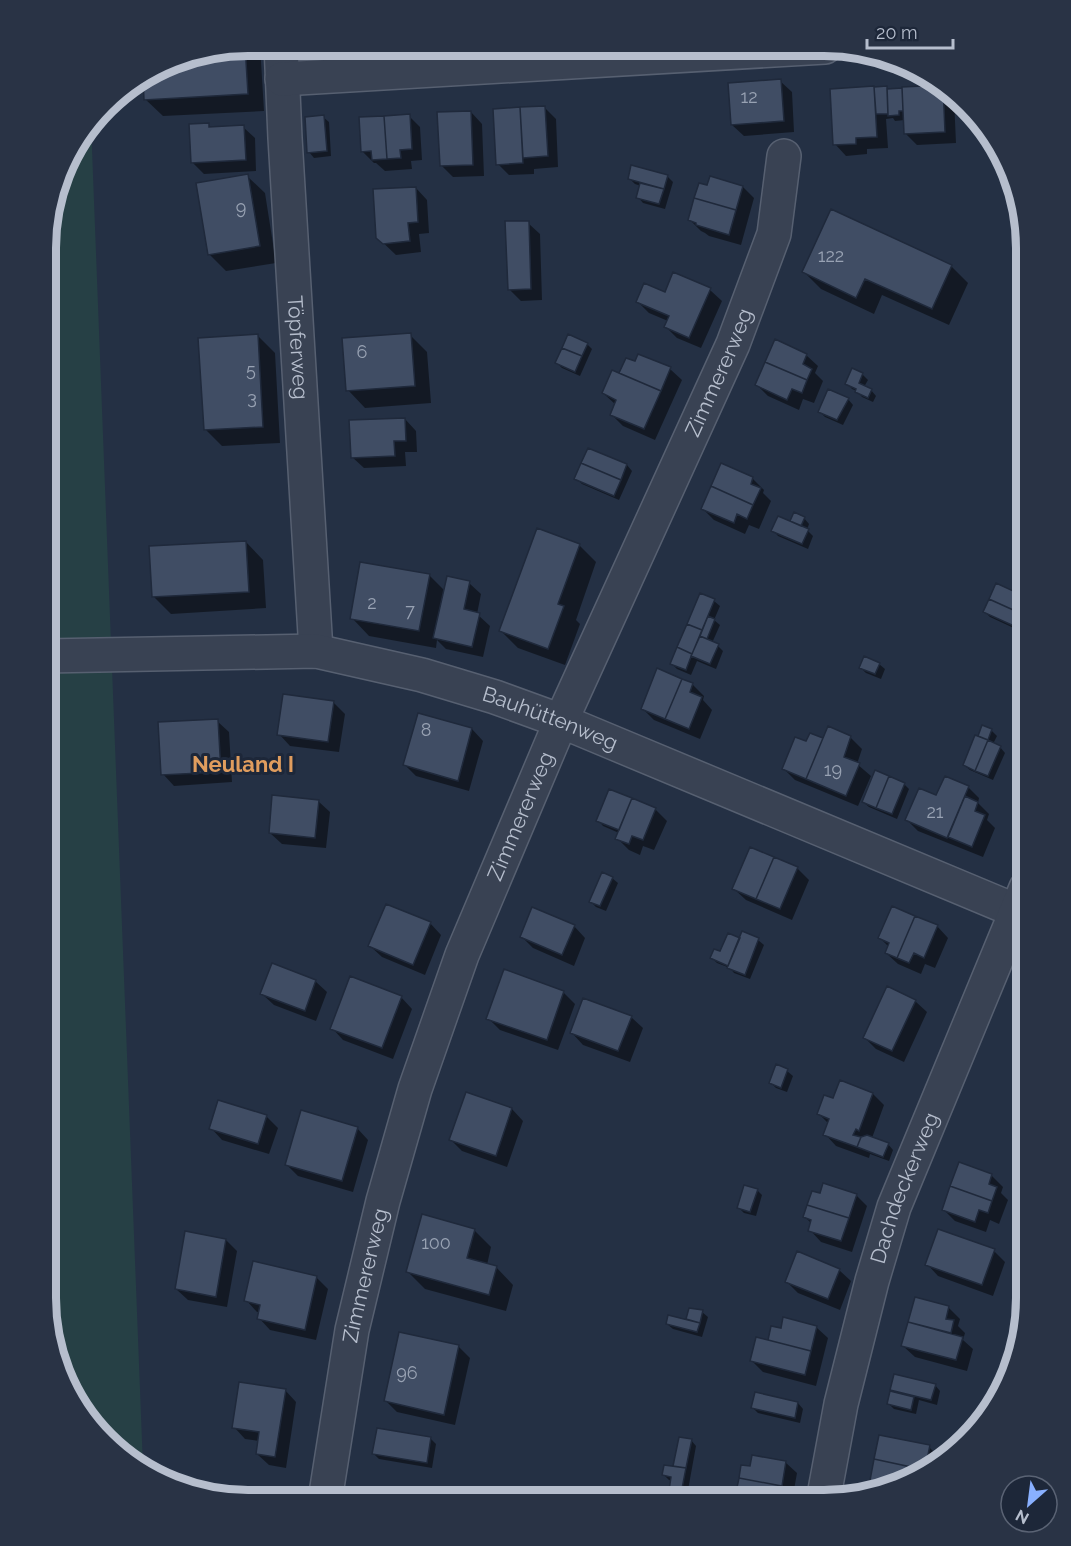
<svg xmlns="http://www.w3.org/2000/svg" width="1071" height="1546" font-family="Raleway,sans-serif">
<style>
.green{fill:#264045}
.shadow{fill:#0007}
.building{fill:#404d64;stroke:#1f293b;stroke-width:1.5}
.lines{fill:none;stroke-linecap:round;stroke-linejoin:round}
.minor-casing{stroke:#576071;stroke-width:36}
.minor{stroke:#394253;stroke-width:33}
.rail{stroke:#5a667b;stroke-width:4.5;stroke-dasharray:6 6;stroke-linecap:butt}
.labels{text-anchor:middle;stroke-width:6;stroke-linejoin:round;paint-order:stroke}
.number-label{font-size:18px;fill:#98a2b3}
.street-label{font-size:21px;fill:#b6becd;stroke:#1d2739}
.neighbourhood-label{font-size:22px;font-weight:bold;fill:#e09d5e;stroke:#1d2739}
.rim{fill:none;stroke:#b6becd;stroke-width:8}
</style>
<rect width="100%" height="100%" fill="#243044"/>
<path class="green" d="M91 123 111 643 46 647 47 221 72 147Z
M112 668 143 1467 125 1459 66 1388 45 1298 46 669Z"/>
<path class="shadow" d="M248 45H260L264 111 163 116 145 99 144 78 182 56Z
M780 81 792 92 794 132 744 136 732 125Z
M942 87 954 98 956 143 917 145 906 134 905 120 895 121 893 118 886 119 888 148 867 149V154L846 156 835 144 831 90 886 88 888 90Z
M544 107 556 119 558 167 534 169V174L509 175 498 164 495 110Z
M471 112 482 124 484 176 453 177 441 165Z
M409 116 420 127 422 160 411 161 412 169 385 171 376 163H374L362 151Z
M323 117 329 122 331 156 314 158 309 152Z
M208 125 212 128 243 127 255 138 256 171 204 174 192 162Z
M247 176 265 193 276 263 226 271 209 254Z
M667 176 673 182 665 209 643 203 638 197 641 186 635 184 629 178Z
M708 187H743L754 198 741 245 709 236 705 233 701 231 690 220Z
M416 188 427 200 429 233 419 234 421 252 396 255 377 237Z
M528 223 540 234 542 300 521 301 509 289Z
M951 266 968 283 949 325 882 295 874 314 821 289 804 272Z
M710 290 722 301 701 348 677 338 666 327 668 321 649 313 638 302 666 294Z
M410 335 427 352 431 403 365 408 348 390Z
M258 336 275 353 280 443 222 446 205 429Z
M587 344 592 349 580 376 562 368 557 363Z
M806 355 818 366 815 373 823 381 814 403 803 399 799 410 768 396 757 385Z
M627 360 670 369 682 380 655 440 623 426 612 415 616 405 603 393 620 374Z
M862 374 868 380 864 387 871 390 876 396 873 402 862 397 857 391 852 389 847 383Z
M848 399 853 405 843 425 825 417 820 412Z
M405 419 416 431 417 452H405L406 466 364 468 352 457Z
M589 449 627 465 632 471 619 500 582 484 576 478Z
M722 465 753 479 764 490 763 493 771 501 759 529 749 525 745 534 714 520 703 509Z
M804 518 809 524 807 530 813 536 808 549 778 536 773 530Z
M246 542 263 560 266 608 171 614 154 597Z
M579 545 596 562 576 620 580 624 565 665 518 648 501 631Z
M430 576 445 591 469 583 481 594 477 614 490 626 483 657 446 649 437 640 436 648 369 636 352 618Z
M1026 598V617L1020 631 990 617 985 612Z
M714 601 720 606 714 620 720 625 712 643 718 646 723 651 716 669 697 661 691 675 677 669 672 664Z
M879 664 885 669 881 679 866 673 861 668Z
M658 670 693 685 704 696 703 700 712 710 700 739 654 720 642 708Z
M1026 680V692L1022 688Z
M333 702 345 714 339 752 290 746 279 734Z
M217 721 229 732 232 782 174 786 163 774Z
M983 727 991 730 997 736 993 744 1000 747 1005 753 993 780 970 770 964 765 979 738Z
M472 729 483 741 469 791 416 776 405 765Z
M811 734 824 740 850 737 862 749 857 764 871 776 858 806 795 780 784 769 807 743Z
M904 784 909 789 897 819 869 807 863 802Z
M968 787 979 798 978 803 989 814 987 820 995 828 983 857 918 831 907 820 937 797Z
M318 801 330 812 326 848 282 844 270 833Z
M655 809 667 821 654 850 643 846 640 855 629 850 617 838 619 833 603 826 598 820Z
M751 849 797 868 809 880 792 920 746 900 734 889Z
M612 878 618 883 606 911 596 907 591 902Z
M430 923 441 935 425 975 382 957 370 946Z
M574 926 585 938 574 966 533 948 522 937Z
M937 926 948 938 935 968 925 964 921 974 898 964 886 953 889 947 880 938Z
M740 940H758L764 945 750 979 734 973 730 968 717 963 712 958Z
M315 981 327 992 316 1021 274 1005 262 994Z
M563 992 575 1004 558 1050 500 1030 488 1018Z
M401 997 412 1009 393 1059 343 1040 332 1028Z
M915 1001 927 1012 904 1062 876 1049 865 1038Z
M631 1017 643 1028 630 1062 583 1045 572 1033Z
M777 1066 787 1071 793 1076 787 1092 776 1088 771 1083Z
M467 1094 512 1109 523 1121 507 1167 462 1151 451 1140Z
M873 1094 884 1105 872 1138 888 1144 893 1150 889 1161 870 1154 869 1158 836 1146 825 1134 829 1124 819 1114 834 1100Z
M266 1116 278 1128 269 1154 222 1140 211 1128Z
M357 1128 368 1140 353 1192 298 1176 286 1164Z
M991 1175 1003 1187 1001 1193 1008 1200 999 1224 990 1220 986 1232 955 1221 944 1210Z
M757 1190 762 1195 756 1216 744 1213 738 1207Z
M821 1195H856L867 1206 852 1252 821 1242 810 1230 812 1224 805 1217Z
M474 1230 491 1247 487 1265 496 1267 513 1285 506 1311 425 1289 408 1272Z
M226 1240 237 1251 227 1307 188 1300 176 1289Z
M994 1251 1005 1262 993 1296 938 1276 927 1264Z
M839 1270 851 1281 840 1310 798 1293 787 1282Z
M316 1277 328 1289 316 1340 270 1330 259 1318 260 1312H257L246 1300Z
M916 1299 948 1307 960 1319 958 1326 965 1333 963 1340 973 1349 967 1371 915 1357 903 1346Z
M691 1309 702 1312 708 1317 702 1337 673 1329 667 1324 688 1321Z
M816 1327 828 1338 816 1386 763 1372 752 1361 769 1341 772 1328 782 1330Z
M459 1347 470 1358 455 1425 397 1412 385 1400Z
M895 1375 935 1385 940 1391 937 1405 919 1400 916 1414 894 1409 889 1404Z
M285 1390 296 1402 286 1468 269 1465 257 1454 259 1441 245 1439 234 1427Z
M798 1403 803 1409 800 1423 758 1413 753 1408Z
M680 1438 691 1440 696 1446 686 1501H674L669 1496 672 1481 669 1480 664 1475 674 1469Z
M431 1439 436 1444 432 1468 379 1459 374 1454Z
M929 1447 939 1457 913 1480 870 1490Z
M785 1462 797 1473 792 1501H745V1499L738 1491 751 1468Z"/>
<path class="building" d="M245 45 248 94 144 100 143 79 182 56Z
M781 79 784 121 731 125 728 83Z
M943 85 945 132 904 134 902 87Z
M874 86 877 137 856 138V144L833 145 830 89Z
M887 86 888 114H876L874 87Z
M902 88 903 111H899V115L888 116 887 89Z
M545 106 548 156 523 158 520 107Z
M520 107 523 163 496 165 493 109Z
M471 111 473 165 440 166 437 112Z
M410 114 412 149 400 150 401 158 387 159 384 116Z
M324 115 327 151 307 153 305 117Z
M384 116 387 159 372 160 371 151 361 152 359 117Z
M209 123V127L244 125 246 160 191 163 189 124Z
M631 165 668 175 664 189 628 179Z
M248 174 260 246 208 255 196 183Z
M710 176 743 186 736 210 694 198 699 183 707 185Z
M640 183 664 189 659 204 636 198Z
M416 187 418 222 408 223 410 241 383 244 376 238 373 189Z
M694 198 736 210 729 235 696 225V223L688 220Z
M831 209 952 265 932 309 865 279 856 298 802 272Z
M505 221H529L531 289 508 290Z
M673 272 711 288 689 338 664 327 669 316 636 302 644 283 665 292Z
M411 333 415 386 346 391 342 338Z
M258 334 263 427 204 430 198 338Z
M568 334 588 343 582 356 562 348Z
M775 339 807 354 803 364 812 369 807 380 765 362Z
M562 348 582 356 575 372 555 363Z
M638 354 671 367 661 391 619 373 626 358 635 361Z
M765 362 807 380 802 393 792 389 787 400 755 385Z
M852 368 863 373 859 383 872 389 868 398 855 392 856 389 845 384Z
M612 370 661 391 644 429 610 415 616 400 602 393Z
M828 389 849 398 837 420 818 412Z
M405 418 406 441H394L395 456 351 458 349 420Z
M588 448 627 464 621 480 581 463Z
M581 463 621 480 614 496 574 479Z
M721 463 753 477 751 484 761 488 753 505 711 486Z
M711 486 753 505 747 519 737 514 734 523 701 509Z
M794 512 805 517 801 526 790 521Z
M778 516 809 529 802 544 771 531Z
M537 528 580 544 558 604 564 606 548 649 499 631Z
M246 541 249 592 152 597 149 546Z
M360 562 430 574 419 631 350 619Z
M447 576 470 581 464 609 480 613 472 647 433 638Z
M996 583 1026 597V600L1020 613 989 599Z
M700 593 715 599 702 630 687 624Z
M989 599 1020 613 1014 626 983 612Z
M708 616 715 619 707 639 700 636Z
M687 624 702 630 692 654 677 647Z
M700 636 719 644 710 664 691 656Z
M677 647 692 654 686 670 670 664Z
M864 656 880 663 875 674 859 668Z
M657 668 682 679 665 719 641 709Z
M682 679 693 683 690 692 702 697 689 729 665 719Z
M283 694 334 701 328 742 277 735Z
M418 713 472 728 458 781 403 765Z
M218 719 221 772 161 775 158 722Z
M982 725 992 729 988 740 978 736Z
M828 726 851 736 844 757 860 763 846 796 806 779Z
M810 733 823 738 806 779 782 769 795 737 806 741Z
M975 735 988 740 975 771 963 765Z
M988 740 1001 746 988 776 975 771Z
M875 770 889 776 876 808 862 802Z
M889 776 905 783 892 814 876 808Z
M945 776 969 786 947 838 905 820 919 788 936 795Z
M609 789 632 798 619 830 596 821Z
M272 795 319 800 315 838 269 833Z
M965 796 978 802 975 811 985 815 972 847 948 837Z
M632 798 656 808 643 840 632 836 629 844 615 839Z
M750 847 774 857 756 899 732 889Z
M774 857 798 867 780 909 756 899Z
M602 872 613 877 600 906 589 902Z
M386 904 431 922 413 965 368 946Z
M892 906 915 916 897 958 885 953 889 943 878 938Z
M532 907 575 925 562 955 520 937Z
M915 916 938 925 924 958 914 953 909 963 897 958Z
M742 931 759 938 745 975 727 968Z
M728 933 740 938 728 966 710 958 714 949 720 951Z
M272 963 316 980 305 1011 260 994Z
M504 969 564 991 547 1040 486 1019Z
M350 976 402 996 382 1048 330 1029Z
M887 986 916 1000 892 1051 863 1038Z
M583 998 632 1016 618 1051 570 1033Z
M776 1064 788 1069 781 1088 769 1083Z
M840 1080 873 1093 859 1131 856 1129 853 1135 861 1137 857 1147 823 1135 829 1119 817 1114 824 1095 833 1098Z
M466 1092 512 1108 496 1156 449 1140Z
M218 1100 267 1115 258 1144 209 1129Z
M301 1110 358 1127 342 1181 285 1165Z
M867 1135 889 1143 883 1157 857 1147 861 1137Z
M959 1162 992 1174 989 1184 997 1187 992 1201 950 1186Z
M823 1183 857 1194 849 1218 807 1205 812 1191 820 1193Z
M744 1185 758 1189 750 1212 737 1208Z
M950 1186 992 1201 988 1213 979 1210 975 1222 942 1210Z
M807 1205 849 1218 841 1241 808 1231 811 1220 803 1217Z
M422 1214 475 1229 467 1258 497 1266 489 1295 406 1272Z
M938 1229 995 1249 982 1285 925 1265Z
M185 1231 226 1239 216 1297 175 1289Z
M797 1251 840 1269 828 1299 785 1282Z
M253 1261 317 1276 305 1330 257 1319 260 1305 244 1301Z
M915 1297 949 1306 946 1319 954 1320 951 1333 908 1322Z
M689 1308 703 1310 700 1323 686 1319Z
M668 1315 700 1323 697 1332 666 1324Z
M783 1317 817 1326 811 1351 768 1340 771 1326 781 1328Z
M908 1322 963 1337 956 1360 901 1346Z
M399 1332 459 1345 444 1415 384 1401Z
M756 1337 811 1351 805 1375 750 1361Z
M894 1374 936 1384 931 1400 890 1390Z
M239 1382 286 1389 275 1457 256 1454 259 1432 232 1428Z
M890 1391 914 1397 911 1410 887 1404Z
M755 1392 798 1402 795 1418 751 1408Z
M377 1428 431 1437 427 1463 372 1454Z
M879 1435 930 1445 925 1470 874 1459Z
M679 1437 692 1439 686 1468 673 1466Z
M752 1455 786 1461 782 1486 739 1478 741 1465 750 1466Z
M874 1459 925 1470 913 1480 868 1491Z
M664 1465 686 1468 680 1499 668 1497 671 1477 662 1475Z
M739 1478 782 1486 779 1501H744L745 1493 736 1492Z"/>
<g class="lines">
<defs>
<g id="minor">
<path id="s1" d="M281 45 285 138 316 651"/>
<path d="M282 79 825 47"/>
<path id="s2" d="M46 656 316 651 422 675 495 697 561 721 1026 915"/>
<path id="s3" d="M325 1500 352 1330 383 1201 415 1089 462 955 561 721 733 344 774 234 784 156"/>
<path id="s4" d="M823 1501 841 1404 872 1281 894 1207 1026 888"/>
</g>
</defs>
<use href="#minor" class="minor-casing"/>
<use href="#minor" class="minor"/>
<path class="rail" d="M45 1150 52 1330"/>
</g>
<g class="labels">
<g class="number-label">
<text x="749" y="103">12</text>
<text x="241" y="214">9</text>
<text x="831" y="262">122</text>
<text x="362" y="358">6</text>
<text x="251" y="376">5</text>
<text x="252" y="404">3</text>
<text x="372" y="609">2</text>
<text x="410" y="617">7</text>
<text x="426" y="736">8</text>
<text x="833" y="776">19</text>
<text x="935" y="818">21</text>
<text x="436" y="1249">100</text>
<text x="407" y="1379">96</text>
</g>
<g class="street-label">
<text dy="7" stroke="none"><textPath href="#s1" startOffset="303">Töpferweg</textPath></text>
<text dy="7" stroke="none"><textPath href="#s3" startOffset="1200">Zimmererweg</textPath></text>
<text dy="7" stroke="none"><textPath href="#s2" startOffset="514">Bauhüttenweg</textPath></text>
<text dy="7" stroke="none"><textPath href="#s3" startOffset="714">Zimmererweg</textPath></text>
<text dy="7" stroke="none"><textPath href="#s4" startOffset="324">Dachdeckerweg</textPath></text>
<text dy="7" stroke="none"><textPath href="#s3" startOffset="228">Zimmererweg</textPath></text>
</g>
<g class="neighbourhood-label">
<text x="243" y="772">Neuland I</text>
</g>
</g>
<path d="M0 0H1071V1546H0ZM248 56H824A192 192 0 0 1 1016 248V1298A192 192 0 0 1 824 1490H248A192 192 0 0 1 56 1298V248A192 192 0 0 1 248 56Z" fill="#293345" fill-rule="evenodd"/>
<path class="rim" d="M248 56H824A192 192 0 0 1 1016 248V1298A192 192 0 0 1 824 1490H248A192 192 0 0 1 56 1298V248A192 192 0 0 1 248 56Z"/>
<g transform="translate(1029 1504) rotate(208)"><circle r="28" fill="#1d2739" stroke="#5a6374" stroke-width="1.5"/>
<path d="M0-4.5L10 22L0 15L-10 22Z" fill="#89b0ff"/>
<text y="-9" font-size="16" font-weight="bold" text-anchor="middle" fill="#b6becd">N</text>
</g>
<path d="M867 39v9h86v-9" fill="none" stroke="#b6becd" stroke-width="3"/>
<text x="876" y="39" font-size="18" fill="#b6becd" stroke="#1d2739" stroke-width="4.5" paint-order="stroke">20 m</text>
</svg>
